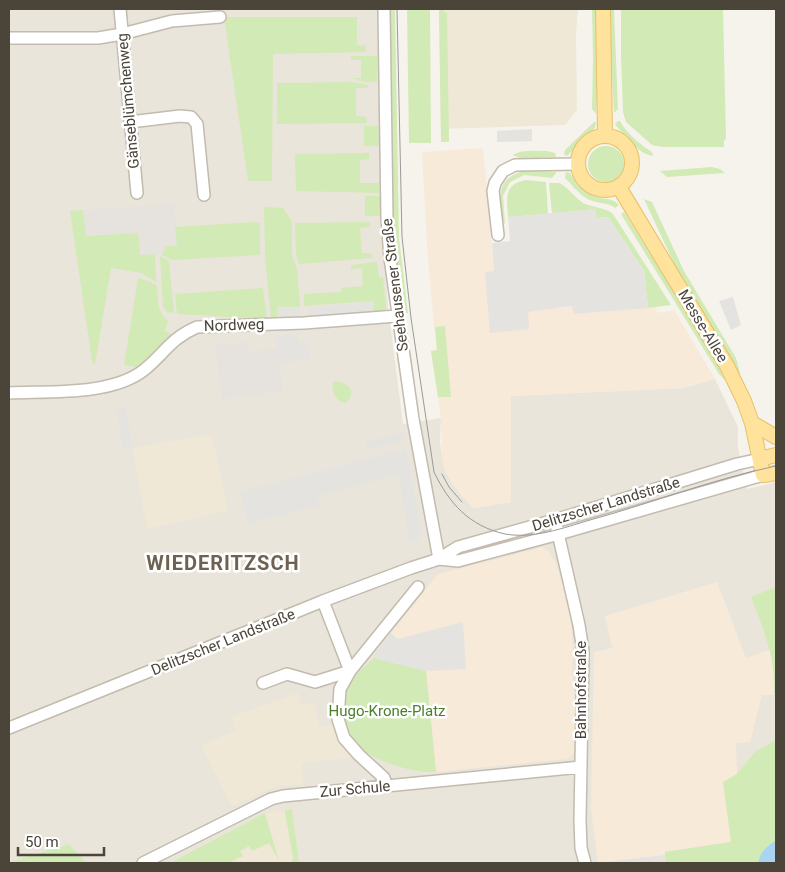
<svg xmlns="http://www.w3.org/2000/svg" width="785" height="872" font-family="Roboto,sans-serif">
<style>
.residential{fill:#eae5da}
.commercial{fill:#f7ead8}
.industrial{fill:#e6e2dd}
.education{fill:#efe8d6}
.green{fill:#d2eab5}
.parking{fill:#e5e3e0}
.water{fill:#a9d4f2}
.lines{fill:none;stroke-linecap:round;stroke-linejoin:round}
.minor-casing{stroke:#c2bbae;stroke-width:14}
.major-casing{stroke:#e6c16a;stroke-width:16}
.minor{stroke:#fff;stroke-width:11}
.major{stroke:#ffe39c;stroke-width:14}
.tram{stroke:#9a9a9a;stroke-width:1}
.labels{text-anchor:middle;stroke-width:5;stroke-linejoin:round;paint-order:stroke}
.street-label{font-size:15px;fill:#4b4439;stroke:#fff}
.park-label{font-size:15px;fill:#4a7f2a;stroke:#fff}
.district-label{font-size:20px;font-weight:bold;letter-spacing:1px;fill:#6e6250;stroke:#fff}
</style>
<rect width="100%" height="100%" fill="#f6f3ec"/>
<path class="residential" d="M9 9H380L383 224 388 307 403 424 441 418 440 443 445 471 463 497 474 508 511 502V396L683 388 715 379 738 427V448L747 489 776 482V863H87L69 844 9 862Z"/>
<path class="commercial" d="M483 148 494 271 485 272 528 312 573 306 574 314 656 307 657 313 674 310 715 379 683 388 511 396V502L474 508 463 497 453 485 445 471 442 458 441 418 431 351 437 350 433 315 427 246 422 152Z
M543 547 549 552 556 563 567 600 571 622 573 653 572 672 577 728 575 753 568 759 436 772 426 671 375 658V653L438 574Z
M717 582 746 658 771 649 775 671 774 695H762L750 742 736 743 737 774 731 842 665 852 666 863H598L591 809 594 652 612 648 605 616Z"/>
<path class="industrial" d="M174 204 177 246H166L162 255H140L137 233 85 236 83 210Z
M247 342 248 352 277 348 283 391 222 399 215 345Z"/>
<path class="education" d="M439 9H578L576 34 577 110 565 125 441 129Z
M212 434 228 511 147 529 133 448Z
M298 693 301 706 314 702 320 727 335 724 337 739 355 757 302 763 303 784 277 786 232 806 201 746 236 730 231 717Z
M292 809 299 863H170L265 813Z"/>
<path class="green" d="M389 9H395L399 238 408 313H403L394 255Z
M407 9H430L431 143H409Z
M439 9H444V12L447 13 449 142H441Z
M592 9H597L598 59 596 114 592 109 593 58Z
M609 9H614L618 109 614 113Z
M621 9H723L726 139 724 140V147H663L652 145 626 122 623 112 621 56Z
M224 17H357V45L366 46V52L273 54 272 181H248Z
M351 56H377V82H364L351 78H361V60H351Z
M352 82 368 85V88H356V116L366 117 367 123 277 124V83Z
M618 121H620C626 133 641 145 652 152L653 156C638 154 628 137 617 127L615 124Z
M594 122H596L595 128 567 156 564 154 565 150Z
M364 126H378L379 146H364Z
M588 164a18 18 0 1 1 36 0a18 18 0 1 1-36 0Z
M547 151 555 153 556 157 522 159 513 155C521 149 537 151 547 151Z
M369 153V159L360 160V183H379V193L296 191 295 154Z
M712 167 720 169 725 173 667 177 660 171Z
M523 171 557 172 552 178 524 175 510 182 503 196 505 224C500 220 501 215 500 209 499 188 502 178 523 171Z
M566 172 570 173C576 183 585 194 597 197 606 200 613 198 619 205L615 208C607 202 599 204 590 200 580 196 573 186 565 178Z
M526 180 546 182 548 214 508 217C507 199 503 184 526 180Z
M549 183H559C569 188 574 197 583 203 593 208 605 207 613 214L671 305 648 308 644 271 608 217 596 218 595 209 552 214Z
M365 196H380V216H365Z
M644 199 652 202 684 271 736 358 740 373 739 374 679 274Z
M264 207 283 208 292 221V256L297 269 300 306 299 307H277V318H271L265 256Z
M83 210 86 236 138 233 140 255 155 254 156 282 141 273 111 268 95 365 92 361 70 211Z
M624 212 709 348 725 380 719 374 621 214Z
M254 222 260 223V255L172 260 162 255 166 246H177L175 227Z
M370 222V227L360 228 362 253H372V258L299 264 296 254 295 223Z
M160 256 169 261 174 313 167 312 163 307Z
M377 262 379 277H383L386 308 383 313 374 314 373 301 304 306V294L341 292V288L363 286 362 268 351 269V265Z
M138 278 148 281 157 286C158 301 156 310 168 321L165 331 171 335 162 349 142 368 124 365Z
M263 288 267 319 177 314 175 294Z
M445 326 451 397H438L431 351 437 350 435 327Z
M333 382C347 380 359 393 345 403 335 401 331 391 333 382Z
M776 587V694L774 692C775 655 764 631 751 597Z
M374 658 426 671 436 772C408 773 361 759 348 732 345 727 345 719 344 713 344 702 345 689 352 680 357 672 367 665 374 658Z
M776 740V863H666L665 852 731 842 723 782 737 774 755 752Z
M292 809 299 863H291L293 858 285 812V810Z
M265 813 279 861 269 843 252 851 249 846 240 851 243 856 229 863H170Z
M69 844 87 863H9V862Z"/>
<path class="parking" d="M532 129V141L497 142V131Z
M595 209 596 218 608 217 644 271 648 308 574 314 572 306 528 312 529 329 490 333 485 272 494 271 492 243 510 241 508 217Z
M733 297 741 325 731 330 719 301Z
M373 302 374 314 309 318V307Z
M277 307H299V318H277Z
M296 333 298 342 307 341 310 359 279 364 275 336Z
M126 408 132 447 123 449 116 409Z
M403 432 404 440 367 450 365 442Z
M406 449 421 529 418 542 409 541 399 475 318 496 320 505 248 524 240 492Z
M463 622 466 669 426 671 374 658 375 653 391 633 398 639Z
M665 855 666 863H598Z"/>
<path class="water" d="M776 841V863H758C760 853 767 845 776 841Z"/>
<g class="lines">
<defs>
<path id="minor" d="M120 9 137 193
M384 9 387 218 390 258 413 419 439 559
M9 38H98L122 34 172 21 220 17
M130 122 180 116 191 117 197 124 204 195
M498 235 493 191 495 183 503 171 515 165 578 164
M9 393C48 391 111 396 144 370 164 354 171 338 197 327L304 323 397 316
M555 520 579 625 583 651 580 820 581 848 585 863
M439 559 458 561 559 534 763 475
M323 601 350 671 418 587
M263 683 287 674 315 682 350 671 340 689 338 719 344 738 359 755 384 778 387 787
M9 728 323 601 411 568 439 559 458 547 555 520 737 464 760 459
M143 863 271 799 283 796 581 767"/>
<path id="major" d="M603 9 605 135
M578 163a27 27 0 1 1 54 0a27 27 0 1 1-54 0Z
M619 187 727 366 744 401 752 423 763 475 776 473
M752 423 776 437
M760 459 776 455"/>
</defs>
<use href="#minor" class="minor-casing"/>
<use href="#major" class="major-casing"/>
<use href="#minor" class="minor"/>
<use href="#major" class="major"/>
<path class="tram" d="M397 9 402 237 411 318 434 472C449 503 469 526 505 534 534 539 563 528 590 520 652 503 713 479 776 466
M442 474 449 487 462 502"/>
</g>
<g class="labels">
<g class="street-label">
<text transform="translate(128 101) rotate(-95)" y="5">Gänseblümchenweg</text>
<text transform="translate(395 285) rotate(-97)" y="5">Seehausener Straße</text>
<text transform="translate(234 325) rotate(-2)" y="5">Nordweg</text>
<text transform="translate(703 326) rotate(59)" y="5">Messe-Allee</text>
<text transform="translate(606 504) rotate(-17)" y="5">Delitzscher Landstraße</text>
<text transform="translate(223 642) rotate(-22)" y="5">Delitzscher Landstraße</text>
<text transform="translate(581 690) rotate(-90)" y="5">Bahnhofstraße</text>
<text transform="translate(355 789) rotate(-5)" y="5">Zur Schule</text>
</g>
<g class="park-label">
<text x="387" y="716">Hugo-Krone-Platz</text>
</g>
<g class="district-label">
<text x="223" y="570">WIEDERITZSCH</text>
</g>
</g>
<rect width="785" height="872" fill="none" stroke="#4b4439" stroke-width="20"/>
<path d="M18 847v8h86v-8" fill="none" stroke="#4b4439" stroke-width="2.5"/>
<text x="25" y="847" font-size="15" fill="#4b4439" stroke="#ffffff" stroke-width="4" paint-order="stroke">50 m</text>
</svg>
